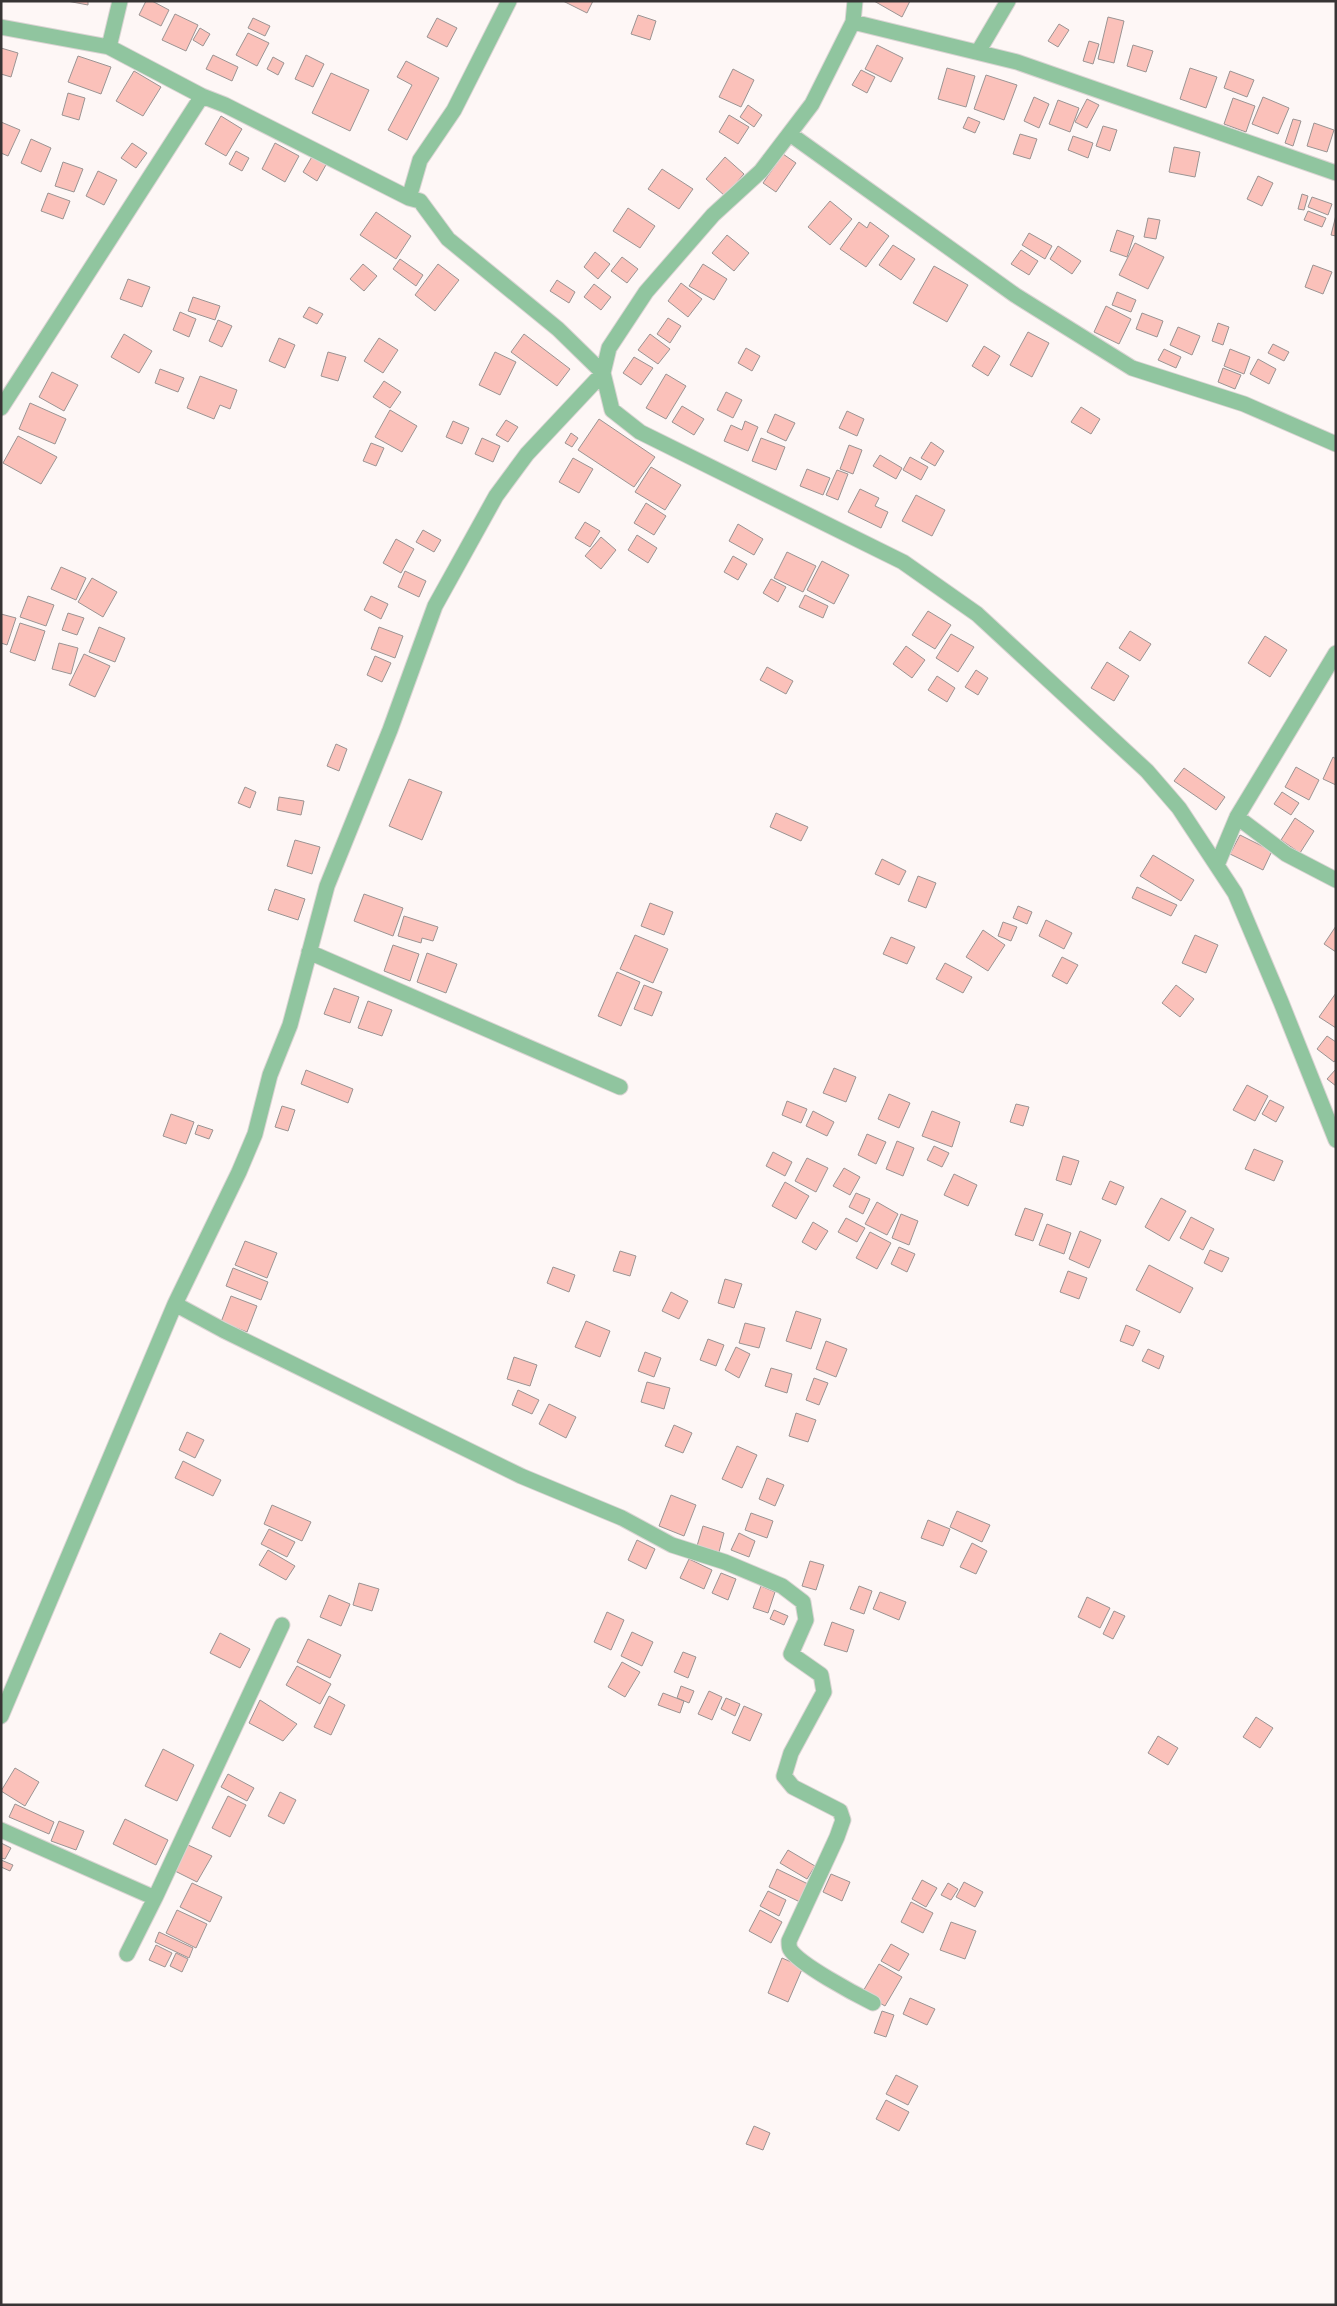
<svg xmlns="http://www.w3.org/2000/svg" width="1337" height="2306" font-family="Overpass,sans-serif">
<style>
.building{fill:#fbc1ba;stroke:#9b9493}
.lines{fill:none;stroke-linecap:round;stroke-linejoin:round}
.minor-casing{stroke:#dad4d3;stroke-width:17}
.minor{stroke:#90c59f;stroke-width:15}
</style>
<rect width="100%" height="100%" fill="#fef7f6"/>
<path class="building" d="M67 1H88V5Z
M146 1H152L169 10 161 26 139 15Z
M563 1H593L587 13Z
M874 1H910L902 17Z
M175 14 198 25 186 51 162 40Z
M638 15 656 21 650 40 631 34Z
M1108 17 1124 21 1114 63 1098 59Z
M253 18 270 26 265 36 248 28Z
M437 18 457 28 447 47 427 37Z
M1059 24 1069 30 1058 47 1048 41Z
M200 28 210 34 203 46 193 40Z
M248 33 269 43 257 66 236 55Z
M1089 41 1099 44 1093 64 1083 61Z
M877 45 903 58 891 82 865 69Z
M1133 45 1153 51 1146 72 1127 66Z
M1 48 18 53 11 77 1 74Z
M213 55 238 67 232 81 206 69Z
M306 55 324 64 313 87 295 79Z
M78 56 111 67 101 94 68 82Z
M273 57 284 63 278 75 267 69Z
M406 61 439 78 407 140 388 130 412 85 397 77Z
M947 68 975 76 966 107 938 99Z
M1190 68 1217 77 1206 108 1180 99Z
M733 69 754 80 741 107 719 97Z
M861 70 875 77 867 93 852 85Z
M134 71 161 87 143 116 116 101Z
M1230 71 1254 80 1247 97 1224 88Z
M331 73 369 90 350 131 312 113Z
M986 75 1017 85 1004 120 974 109Z
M68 93 85 98 79 120 62 115Z
M1034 97 1049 104 1039 128 1024 121Z
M1263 97 1289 108 1278 134 1252 124Z
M1233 98 1255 106 1246 132 1224 124Z
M1087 99 1099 105 1087 128 1075 122Z
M1058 100 1079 108 1070 132 1049 124Z
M748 105 762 115 754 127 740 117Z
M729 115 749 127 738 144 719 132Z
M221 116 242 129 226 156 205 144Z
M968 117 980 122 975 133 963 128Z
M1293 119 1301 121 1293 146 1285 143Z
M1 122 20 130 8 156 1 153Z
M1314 123 1334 130 1327 152 1307 146Z
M1103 126 1117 130 1110 151 1096 146Z
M1020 134 1037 139 1030 159 1013 154Z
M1073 136 1093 143 1088 158 1068 150Z
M31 139 51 148 41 172 21 163Z
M132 143 147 153 136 168 121 158Z
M275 143 299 156 285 182 262 169Z
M1174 147 1200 152 1195 177 1169 172Z
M236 151 249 158 242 171 229 164Z
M783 154 796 163 776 192 763 183Z
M313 155 327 163 317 181 303 172Z
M725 157 744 174 725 196 706 179Z
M63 162 83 169 74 192 55 186Z
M662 169 693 189 679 209 648 189Z
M98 171 117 180 104 205 86 196Z
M1258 176 1273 183 1262 206 1247 199Z
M48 193 70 201 63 219 41 211Z
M1302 194 1308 196 1304 210 1298 209Z
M1312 197 1332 204 1328 215 1308 207Z
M830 201 852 219 830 245 808 227Z
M628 208 655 226 640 248 613 231Z
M1308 211 1326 218 1322 227 1304 220Z
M376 212 411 236 396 259 360 235Z
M1336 215V236L1331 235Z
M1148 218 1160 220 1156 239 1144 237Z
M859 222 867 228 870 222 889 236 866 267 840 249Z
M1117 230 1134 236 1127 257 1110 251Z
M1029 233 1052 246 1045 259 1022 245Z
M727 235 749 253 734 271 712 253Z
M1135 243 1164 257 1148 289 1119 275Z
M893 245 915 259 901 280 879 265Z
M1058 246 1081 261 1072 274 1050 259Z
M1021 250 1038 261 1029 275 1011 264Z
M595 252 610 264 598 279 584 267Z
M622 257 638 269 627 283 611 271Z
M400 259 423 275 416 286 393 269Z
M363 264 377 276 364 291 350 279Z
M438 264 459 280 435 311 415 295Z
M703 264 727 279 714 300 689 286Z
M1313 265 1332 272 1323 294 1305 287Z
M934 266 968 285 947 322 913 303Z
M128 279 150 287 142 307 120 299Z
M557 280 575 292 569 303 550 291Z
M681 283 702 299 688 317 668 301Z
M594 284 611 297 601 310 584 297Z
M1117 292 1136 300 1131 312 1112 305Z
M193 297 220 306 215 320 188 311Z
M1106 306 1131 319 1119 344 1094 332Z
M309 307 323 314 317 324 303 317Z
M180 312 196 319 189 337 173 330Z
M1142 313 1163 321 1157 337 1136 329Z
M668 318 681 326 670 343 657 334Z
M218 320 232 326 222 347 209 341Z
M1218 323 1229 327 1223 345 1212 341Z
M1178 327 1200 336 1192 355 1170 345Z
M1028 332 1049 343 1032 377 1010 365Z
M124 334 152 351 139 373 111 357Z
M524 334 570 369 557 386 511 352Z
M650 334 670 349 658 364 638 350Z
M279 338 295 345 285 368 269 361Z
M379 338 398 350 383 373 364 361Z
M1273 344 1289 352 1284 361 1268 353Z
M984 346 1000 356 988 376 972 366Z
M746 348 760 356 752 371 738 363Z
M1164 349 1181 357 1176 368 1158 360Z
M1230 349 1250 357 1244 374 1224 366Z
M328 352 346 357 338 381 321 376Z
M495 352 516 362 500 395 479 385Z
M634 357 653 368 641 385 623 373Z
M1258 359 1276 369 1269 384 1250 374Z
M1223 368 1241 375 1235 389 1218 382Z
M160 369 184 378 178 392 155 383Z
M52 372 78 385 64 411 39 397Z
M666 374 686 386 666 419 646 408Z
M200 376 237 390 230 409 220 405 214 419 187 408Z
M384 381 401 392 390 408 373 397Z
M726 392 742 400 733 418 717 410Z
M30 403 66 419 55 444 19 429Z
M682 406 704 419 694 435 672 422Z
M1081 407 1100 419 1091 434 1071 422Z
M390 410 417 426 402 452 375 437Z
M847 411 864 419 857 436 839 428Z
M775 414 795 423 786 441 767 432Z
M599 419 655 457 634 487 578 450Z
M506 420 518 427 508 442 496 435Z
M453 421 469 428 462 444 446 437Z
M745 421 758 427 748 451 724 441 731 425 742 430Z
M571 433 578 438 572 447 565 443Z
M18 436 57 457 41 484 3 463Z
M482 438 500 446 493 462 475 454Z
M761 438 785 447 776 470 752 461Z
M931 442 944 451 935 466 921 458Z
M371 443 384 448 376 466 363 461Z
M849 445 862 450 853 474 840 469Z
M880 455 902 468 896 479 873 466Z
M910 457 928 467 921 480 903 470Z
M573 458 593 469 579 493 559 482Z
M651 467 681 485 665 510 635 492Z
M807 469 830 478 823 495 800 486Z
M837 470 848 474 838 500 826 495Z
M860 489 879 498 875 506 888 512 881 528 848 512Z
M916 495 945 510 932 536 902 521Z
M646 503 666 516 654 535 634 523Z
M585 522 600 531 590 547 575 538Z
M738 524 763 539 754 555 729 541Z
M423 530 441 540 434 552 416 542Z
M637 535 657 548 648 563 628 550Z
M601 537 616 550 601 569 585 556Z
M396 539 414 549 401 573 383 563Z
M787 552 816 566 803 592 774 578Z
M733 556 747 564 738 580 724 572Z
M822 561 849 575 834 604 807 590Z
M61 567 86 578 76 600 51 589Z
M405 571 426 581 419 597 398 587Z
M92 578 117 592 103 617 78 602Z
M771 579 786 587 778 602 763 593Z
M805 595 828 606 823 618 799 607Z
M28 596 54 605 46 626 20 617Z
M371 596 388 604 381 619 364 610Z
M928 611 951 625 935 649 912 635Z
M68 613 84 618 77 635 62 630Z
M1 614 16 618 7 645 1 643Z
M20 623 45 631 35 661 10 652Z
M99 627 125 638 115 662 89 652Z
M379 627 403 636 395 658 371 649Z
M1130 631 1151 644 1140 661 1119 648Z
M951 634 974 647 958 672 936 658Z
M1265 636 1287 650 1270 677 1248 663Z
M59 643 78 648 71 674 52 669Z
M906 646 925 660 912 678 893 664Z
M84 654 110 666 95 697 69 685Z
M375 656 391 663 382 682 367 675Z
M1107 662 1129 676 1114 701 1091 688Z
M767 667 793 681 786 694 760 680Z
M976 670 988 678 978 695 965 687Z
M937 676 955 688 947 702 928 690Z
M336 744 347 749 339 771 327 766Z
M1333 757 1336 759V785L1323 779Z
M1296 767 1319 780 1309 800 1285 787Z
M1184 768 1225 797 1216 810 1174 781Z
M409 779 442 792 422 840 389 826Z
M245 787 256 792 250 808 238 803Z
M1282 792 1299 803 1291 815 1274 804Z
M279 797 304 801 301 815 277 810Z
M776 813 808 827 801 841 770 827Z
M1295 818 1314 831 1300 853 1281 840Z
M1240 835 1272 851 1263 870 1230 854Z
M295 840 320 847 312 874 287 866Z
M1153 855 1194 880 1181 901 1140 876Z
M882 859 906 871 899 885 875 874Z
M918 876 936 883 926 908 908 901Z
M1137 887 1177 905 1171 916 1132 898Z
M275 889 305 899 298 920 268 910Z
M364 894 403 908 393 936 354 921Z
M650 903 673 912 664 935 641 926Z
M1018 906 1032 912 1027 924 1013 918Z
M404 916 438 927 433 941 422 938 421 943 398 936Z
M1046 920 1072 933 1064 949 1039 936Z
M1003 922 1017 927 1011 941 998 936Z
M1336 926V952L1324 944Z
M983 930 1005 945 988 971 966 957Z
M635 935 668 949 653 983 620 969Z
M1195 935 1218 945 1206 973 1182 963Z
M891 937 915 947 907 964 883 954Z
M393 945 419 954 410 981 384 971Z
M427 953 457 964 446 993 417 982Z
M1062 957 1078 965 1067 984 1052 976Z
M945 963 972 977 963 993 936 979Z
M617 972 640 982 621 1026 598 1016Z
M644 985 662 992 652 1016 634 1009Z
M1176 985 1194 999 1180 1017 1162 1003Z
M334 988 359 997 350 1023 324 1014Z
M1336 993V1028L1319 1017Z
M368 1001 392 1010 382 1036 358 1028Z
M1327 1036 1336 1042V1059L1334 1062 1317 1049Z
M834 1068 856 1077 846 1102 823 1093Z
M1336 1069V1086L1327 1079Z
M306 1070 353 1089 348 1103 301 1084Z
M1247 1085 1268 1096 1255 1121 1233 1110Z
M889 1094 910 1103 899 1128 878 1119Z
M1270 1100 1284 1107 1276 1122 1262 1114Z
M787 1101 807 1109 801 1123 782 1115Z
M1016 1104 1029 1107 1023 1126 1010 1122Z
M282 1106 295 1110 288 1131 275 1127Z
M813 1111 834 1122 827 1136 806 1126Z
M932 1111 960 1122 952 1147 922 1136Z
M171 1114 194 1122 186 1144 163 1136Z
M198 1125 213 1130 209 1139 195 1134Z
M867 1134 886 1142 876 1164 858 1155Z
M897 1141 914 1148 903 1176 886 1169Z
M934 1146 949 1153 942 1167 927 1160Z
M1254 1149 1283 1161 1274 1181 1245 1169Z
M773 1152 792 1162 785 1176 766 1166Z
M1063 1156 1079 1161 1071 1185 1056 1180Z
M807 1158 828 1168 816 1192 795 1181Z
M844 1168 860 1177 850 1195 833 1186Z
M954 1174 977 1185 968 1206 944 1195Z
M1110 1181 1124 1187 1116 1205 1102 1199Z
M785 1182 809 1196 796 1219 772 1206Z
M856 1193 870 1199 863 1214 849 1207Z
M1161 1198 1186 1211 1169 1241 1145 1227Z
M877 1202 898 1214 887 1235 865 1224Z
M1025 1208 1043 1214 1033 1241 1015 1235Z
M901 1214 918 1221 909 1245 892 1238Z
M1191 1217 1214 1229 1203 1250 1180 1238Z
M846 1218 865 1228 857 1242 838 1232Z
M813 1222 828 1231 816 1250 802 1242Z
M1047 1224 1071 1233 1064 1254 1039 1245Z
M1080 1231 1101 1240 1089 1268 1069 1259Z
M870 1232 891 1243 877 1269 856 1258Z
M245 1241 277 1253 267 1278 235 1265Z
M899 1247 915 1254 907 1272 891 1264Z
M1210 1250 1229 1258 1222 1272 1204 1263Z
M620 1251 636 1256 630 1276 613 1271Z
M1149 1265 1193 1288 1180 1313 1136 1290Z
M553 1267 575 1275 569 1292 547 1283Z
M233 1268 268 1282 261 1300 226 1286Z
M1068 1271 1087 1278 1079 1299 1060 1292Z
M725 1279 742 1284 734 1308 718 1303Z
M671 1292 688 1301 679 1319 662 1311Z
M231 1296 257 1306 247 1332 221 1322Z
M796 1311 821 1319 811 1349 786 1341Z
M586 1321 610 1331 600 1357 575 1347Z
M745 1323 765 1328 759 1348 739 1343Z
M1126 1325 1140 1331 1133 1346 1120 1341Z
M708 1339 724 1345 716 1366 700 1360Z
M826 1341 847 1349 836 1377 816 1369Z
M736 1347 750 1354 739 1378 725 1370Z
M1148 1349 1164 1356 1159 1369 1142 1361Z
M645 1352 661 1358 654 1377 638 1371Z
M514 1357 537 1365 530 1386 507 1379Z
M771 1368 792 1374 787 1393 765 1386Z
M814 1378 828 1383 819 1405 806 1400Z
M647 1382 670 1388 664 1409 641 1402Z
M518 1390 539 1400 532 1414 512 1405Z
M549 1404 576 1417 566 1438 539 1424Z
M796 1413 816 1420 808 1442 789 1436Z
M674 1425 692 1433 683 1453 665 1446Z
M187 1432 204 1440 195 1458 179 1450Z
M737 1446 757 1455 742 1488 722 1479Z
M183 1461 221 1480 213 1496 175 1478Z
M767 1478 784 1485 775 1506 759 1499Z
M671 1495 696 1505 684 1536 659 1526Z
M272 1505 311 1522 302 1541 264 1524Z
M957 1511 990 1525 982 1542 950 1527Z
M751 1513 773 1521 767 1538 745 1530Z
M928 1520 950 1529 943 1546 921 1538Z
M703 1526 724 1533 719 1552 697 1546Z
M269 1529 295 1542 287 1557 261 1544Z
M739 1533 755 1541 749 1557 731 1550Z
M637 1540 655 1549 646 1569 628 1560Z
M972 1543 987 1551 976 1574 960 1567Z
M268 1550 295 1566 286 1580 259 1565Z
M689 1559 712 1570 704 1589 680 1578Z
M810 1561 824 1565 816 1590 802 1586Z
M721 1573 736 1579 728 1600 712 1593Z
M359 1583 379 1589 372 1611 353 1605Z
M761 1586 775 1592 768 1613 753 1608Z
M859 1586 872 1591 864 1614 850 1609Z
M880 1592 906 1602 899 1620 873 1609Z
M329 1595 350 1604 341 1626 320 1617Z
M1087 1597 1110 1608 1100 1628 1078 1617Z
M774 1610 788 1616 784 1625 770 1619Z
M1114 1611 1125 1616 1113 1639 1103 1634Z
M607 1612 624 1620 611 1650 594 1642Z
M832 1622 854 1630 847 1652 824 1645Z
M632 1632 653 1642 642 1666 621 1656Z
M220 1633 250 1649 240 1668 210 1653Z
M308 1639 341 1655 330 1678 297 1662Z
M683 1652 696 1657 688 1678 674 1672Z
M622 1662 640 1672 625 1697 608 1687Z
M297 1666 331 1684 320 1704 286 1685Z
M681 1686 694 1691 689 1703 677 1698Z
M709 1691 722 1697 712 1720 698 1714Z
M663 1693 684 1701 680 1713 658 1705Z
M329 1696 345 1705 331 1735 314 1727Z
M726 1698 740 1704 735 1716 721 1709Z
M260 1700 297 1724 283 1741 249 1723Z
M744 1706 762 1714 750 1741 732 1733Z
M1256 1717 1273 1728 1260 1748 1243 1737Z
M1158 1736 1178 1748 1168 1765 1148 1753Z
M163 1749 194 1765 177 1801 145 1786Z
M15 1768 39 1782 25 1806 1 1791Z
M228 1774 254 1788 247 1801 221 1787Z
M280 1792 296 1800 284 1824 268 1816Z
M228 1796 246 1805 230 1837 212 1828Z
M15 1804 54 1822 49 1834 9 1817Z
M125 1819 168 1840 156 1865 113 1844Z
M59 1821 84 1831 76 1850 51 1841Z
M1 1843 11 1848 5 1859 1 1858Z
M188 1845 212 1856 197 1882 173 1870Z
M788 1850 815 1866 807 1879 780 1863Z
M1 1860 13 1865 10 1871 1 1867Z
M777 1869 808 1884 800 1902 769 1887Z
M831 1874 850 1882 842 1901 823 1892Z
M922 1880 937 1888 926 1907 912 1899Z
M964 1882 983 1892 975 1907 956 1897Z
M192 1883 222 1897 210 1922 180 1907Z
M948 1883 958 1889 951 1900 941 1895Z
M768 1891 786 1900 779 1916 760 1906Z
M911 1902 933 1913 923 1933 901 1922Z
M177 1910 207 1924 196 1948 166 1933Z
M760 1910 782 1922 771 1943 749 1931Z
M951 1922 976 1931 965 1959 940 1950Z
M159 1932 193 1948 189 1958 155 1942Z
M891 1944 909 1954 899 1971 881 1961Z
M156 1945 172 1953 165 1967 149 1960Z
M176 1953 188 1959 182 1972 170 1966Z
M782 1958 803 1967 788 2002 768 1993Z
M879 1964 902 1977 885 2006 862 1993Z
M910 1998 935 2009 927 2025 903 2014Z
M882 2011 894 2015 886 2037 874 2033Z
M896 2075 918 2086 908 2105 886 2094Z
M886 2100 909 2112 899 2131 876 2119Z
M754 2126 770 2133 763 2150 746 2144Z"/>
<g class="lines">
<defs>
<path id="minor" d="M509 1 454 110 420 160 409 198 420 201 448 239 558 329 603 373 612 410 640 432 903 562 977 614 1147 771 1179 808 1235 893 1281 1002 1336 1140
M853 22 1017 62 1336 173
M1 27 109 47 202 96 225 105 409 198
M109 47 120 1
M978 52 1008 1
M790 134 1015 295 1132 368 1244 404 1336 444
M1 408 202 96
M1237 817 1286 854 1336 880
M1217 865 1237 817 1336 653
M309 952 620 1087
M175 1304 223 1330 521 1476 622 1518 672 1545 725 1562 782 1586 803 1602 806 1620 791 1654 821 1675 824 1692 791 1753 784 1776 793 1787 840 1811 843 1820 837 1837 789 1941C789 1944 789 1947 790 1949 798 1964 857 1995 873 2003
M1 1716 175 1304 239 1172 255 1134 270 1075 290 1025 327 886 390 730 435 606 496 496 527 454 603 373 609 348 646 292 713 215 761 171 812 104 853 22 855 1
M1 1830 155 1898 282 1625
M127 1954 155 1898"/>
</defs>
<use href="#minor" class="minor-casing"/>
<use href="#minor" class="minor"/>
</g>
<rect width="1337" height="2306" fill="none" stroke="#373434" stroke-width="5"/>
</svg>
